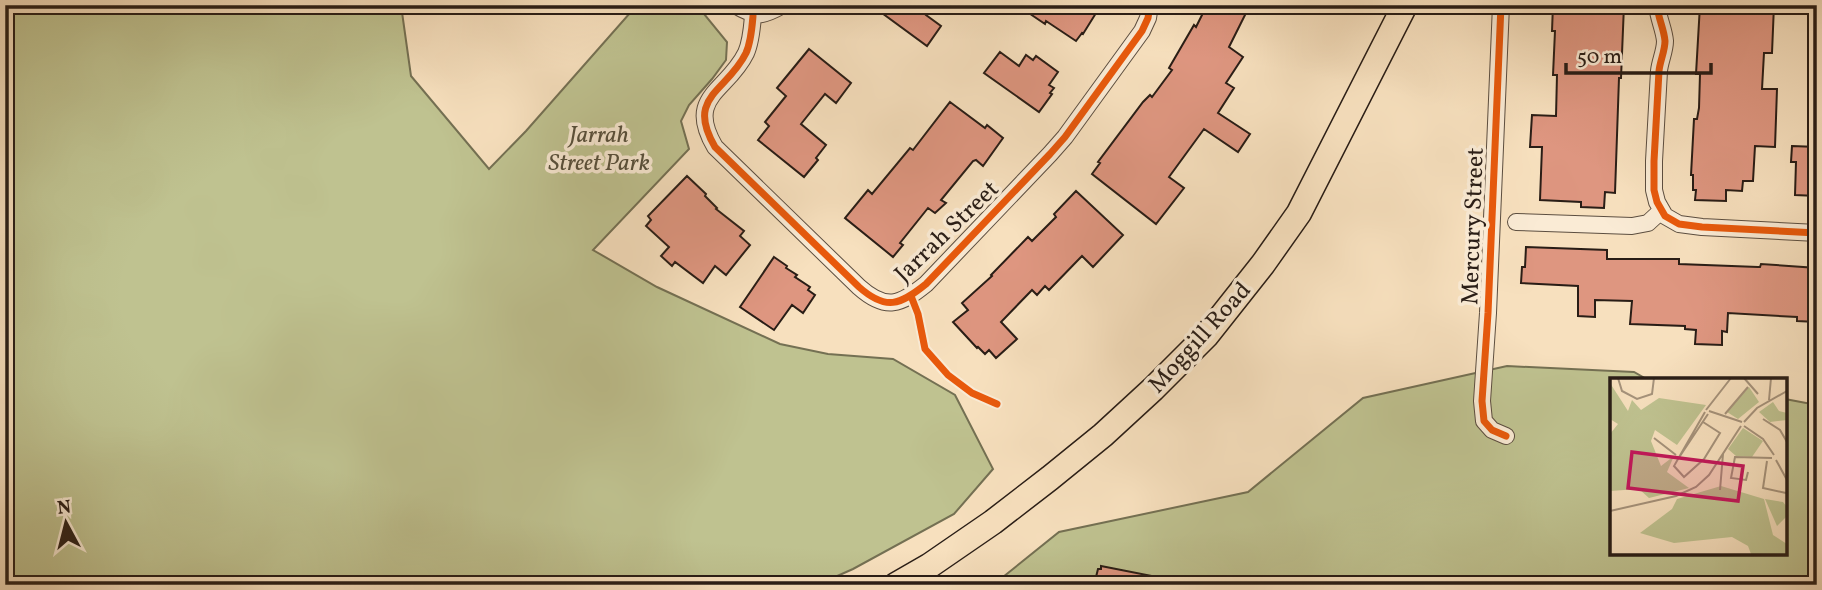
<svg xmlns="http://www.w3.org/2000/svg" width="1822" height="590" font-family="Vollkorn,serif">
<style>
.green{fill:#bfc290;stroke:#747053;stroke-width:2}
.building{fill:#de9680;stroke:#291d16;stroke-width:2}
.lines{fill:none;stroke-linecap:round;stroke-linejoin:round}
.minor-casing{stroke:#5c4e40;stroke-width:18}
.primary-casing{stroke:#291d16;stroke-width:27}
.minor{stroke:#faebd5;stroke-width:16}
.primary{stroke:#f7e0be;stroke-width:24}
.cycleway-casing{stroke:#faebd5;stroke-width:11}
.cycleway{stroke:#e8590c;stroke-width:7}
.labels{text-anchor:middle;stroke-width:7;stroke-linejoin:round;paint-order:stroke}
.park-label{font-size:24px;font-style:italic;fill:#564f3b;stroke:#faebd5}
.street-label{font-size:24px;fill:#291d16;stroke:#faebd5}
.inset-road{fill:none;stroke:#a5927b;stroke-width:2}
.view{fill:#c2185b;fill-opacity:0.15;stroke:#c2185b;stroke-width:3.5}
.inset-edge{fill:none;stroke:#291d16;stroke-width:3.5}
</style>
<rect width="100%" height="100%" fill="#f7e0be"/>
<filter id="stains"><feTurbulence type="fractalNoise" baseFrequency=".00286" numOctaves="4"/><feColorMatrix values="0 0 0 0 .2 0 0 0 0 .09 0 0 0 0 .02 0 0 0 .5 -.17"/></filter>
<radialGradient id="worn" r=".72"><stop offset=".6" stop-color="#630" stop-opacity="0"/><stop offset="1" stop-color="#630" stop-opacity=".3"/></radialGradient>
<path class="green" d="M5 5H401L411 76 489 169 526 131 637 5H700L704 14 727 42 726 60 712 79 689 105 681 121 689 149 593 250 657 287 780 344 828 354 893 359 955 395 993 469 954 514 853 569 817 585H5Z
M1507 366 1634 372 1648 380H1612V553H1785V399L1817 405V585H993L1059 532 1248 492 1363 398Z"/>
<path class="building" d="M871 5H933L926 15 941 26 927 46Z
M1017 5H1101L1083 34 1082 33 1076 41 1046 21 1045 24Z
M1207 5H1250L1229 47 1243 57 1226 83 1234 88 1218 113 1250 134 1238 152 1204 129 1169 177 1184 188 1156 224 1092 174 1100 163 1098 162 1143 102 1150 95 1152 97 1172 70 1169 68 1194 25 1196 27Z
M1553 5H1624L1621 78H1619L1615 193 1605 192 1604 208 1581 207V202L1540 200 1542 147H1530L1532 115 1556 116 1557 75H1553L1555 31H1552Z
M1700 5H1774L1772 53H1764L1762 89H1777L1775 147 1755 146 1753 181H1743L1742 191 1726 190V201L1695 200 1696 190H1693V175H1691L1694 119H1697L1699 108 1700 74H1696Z
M809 49 851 83 836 103 825 94 801 124 826 145 816 158 818 160 804 177 758 140 769 126 765 122 786 96 777 88Z
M1000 52 1019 66 1026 55 1033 60 1036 56 1058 72 1049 85 1054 88 1050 93 1052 94 1039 112 984 73Z
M950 102 985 128 987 125 1003 138 983 166 976 160 973 161 941 200 946 203 935 213 928 208 900 243 903 245 893 257 845 218 868 190 872 194 910 148 913 150Z
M1792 146 1817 147V196L1795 195 1796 162H1791Z
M687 176 706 194 705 196 717 208 716 209 744 231 740 236 750 245 726 275 715 266 703 283 675 262 672 266 661 256 669 247 646 226 651 220 648 216Z
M1076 191 1123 235 1093 267 1082 256 1049 290 1045 286 1037 295 1032 290 1001 322 1017 339 996 358 989 350 985 354 978 347 977 348 953 322 968 310 962 303 992 276 991 275 1028 237 1032 241 1056 217 1054 214Z
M1526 247 1607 250V259H1679V264L1758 267H1760L1761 264 1817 268V322L1797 321V317L1728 313 1727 332 1722 331V345L1695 344 1696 330 1685 329V326L1630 324 1632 301 1595 300V317L1578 316V286L1521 283 1522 267H1525Z
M774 257 787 266 786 268 797 275 795 277 810 287 808 290 815 295 803 313 792 305 774 330 740 307Z
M1101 566 1157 577 1156 585H1094L1098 569H1101Z"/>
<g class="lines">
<defs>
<path id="minor" d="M735 5C756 18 762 17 783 5
M1501 5 1488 313 1482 401 1484 421 1492 430 1506 436
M1657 5C1658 18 1664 29 1665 41 1665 51 1660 61 1659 71L1654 161V190L1657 202 1665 216 1679 224 1702 227 1817 233
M753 16C752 28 751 42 746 53 727 92 685 96 715 147L859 287C886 311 900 305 926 284L1050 154 1065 137 1142 31 1148 18 1150 5
M1516 222 1632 226 1648 223 1661 211"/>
<path id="primary" d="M896 585 929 566 993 522 1050 478 1103 435 1153 389 1206 336 1263 264 1299 213 1405 5"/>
</defs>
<use href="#minor" class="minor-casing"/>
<use href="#primary" class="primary-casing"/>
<use href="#minor" class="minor"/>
<use href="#primary" class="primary"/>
<defs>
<path id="cycleway" d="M1501 5 1488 313 1482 401 1484 421 1492 430 1506 436
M1657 5C1658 18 1664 29 1665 41 1665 51 1660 61 1659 71L1654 161V190L1657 202 1665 216 1679 224 1702 227 1817 233
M753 16C752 28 751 42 746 53 727 92 685 96 715 147L859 287C886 311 900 305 926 284L1050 154 1065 137 1142 31 1148 18 1150 5
M911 296 918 314 925 349 948 375 972 393 997 404"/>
</defs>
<use href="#cycleway" class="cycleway-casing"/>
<use href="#cycleway" class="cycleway"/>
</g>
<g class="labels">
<g class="park-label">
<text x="599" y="142">Jarrah<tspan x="599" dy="28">Street Park</tspan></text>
</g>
<g class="street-label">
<text transform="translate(1472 226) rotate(-88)" y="8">Mercury Street</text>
<text transform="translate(946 231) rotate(-44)" y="8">Jarrah Street</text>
<text transform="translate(1199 337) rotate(-48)" y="8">Moggill Road</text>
</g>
</g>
<g transform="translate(1610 378)">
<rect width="177" height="177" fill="#f7e0be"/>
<path d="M0 5 18 33 22 22 31 32 49 20 96 27 67 67 45 52 41 63 51 88 64 78 57 94 79 110 39 120 29 111 0 113V56L8 46 0 41ZM139 9 149 24 128 41 117 34ZM163 24 169 33 177 35V42L160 44 149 34ZM133 50 153 63 142 79 126 78 118 71ZM111 108 154 121 163 157 177 166V176H141L138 168 122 159 64 165 30 155 62 131 67 121ZM155 121 173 124 177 129V138L167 148Z" fill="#bfc290"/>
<path class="inset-road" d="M8 0 12 13 27 21 42 16 44 0M134 0 148 16M159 22 161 0M96 32 121 0M99 33 132 44M95 34 68 81 98 36M115 36 138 9M153 41 170 52 177 64M134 44 147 30 177 13M134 48 153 61 164 77M44 60 66 77M68 81 64 88 74 99 94 81 110 55 93 44M166 82 177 102M157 83 153 110 176 115M138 94 136 102 121 100 125 79 162 80M110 112 113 76M0 133 66 118 86 109 99 97 131 48"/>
<path class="view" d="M22 74 133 88 128 123 18 110Z"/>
<rect width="177" height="177" class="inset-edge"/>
</g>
<rect width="1822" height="590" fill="none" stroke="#f7e0be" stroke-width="28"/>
<rect x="7" y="7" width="1808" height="576" fill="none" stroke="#291d16" stroke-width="3.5"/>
<rect x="14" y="14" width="1794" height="562" fill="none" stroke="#291d16" stroke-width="2"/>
<g transform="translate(66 523) rotate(353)" stroke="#faebd5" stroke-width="5" paint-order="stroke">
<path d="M0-5L12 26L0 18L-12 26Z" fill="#291d16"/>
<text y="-10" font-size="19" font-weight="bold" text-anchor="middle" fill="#291d16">N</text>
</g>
<path d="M1566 63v10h145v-10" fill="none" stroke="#291d16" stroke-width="3.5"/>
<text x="1577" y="63" font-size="21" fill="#291d16" stroke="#faebd5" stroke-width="5" paint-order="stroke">50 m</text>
<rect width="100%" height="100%" filter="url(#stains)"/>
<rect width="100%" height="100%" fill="url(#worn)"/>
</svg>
